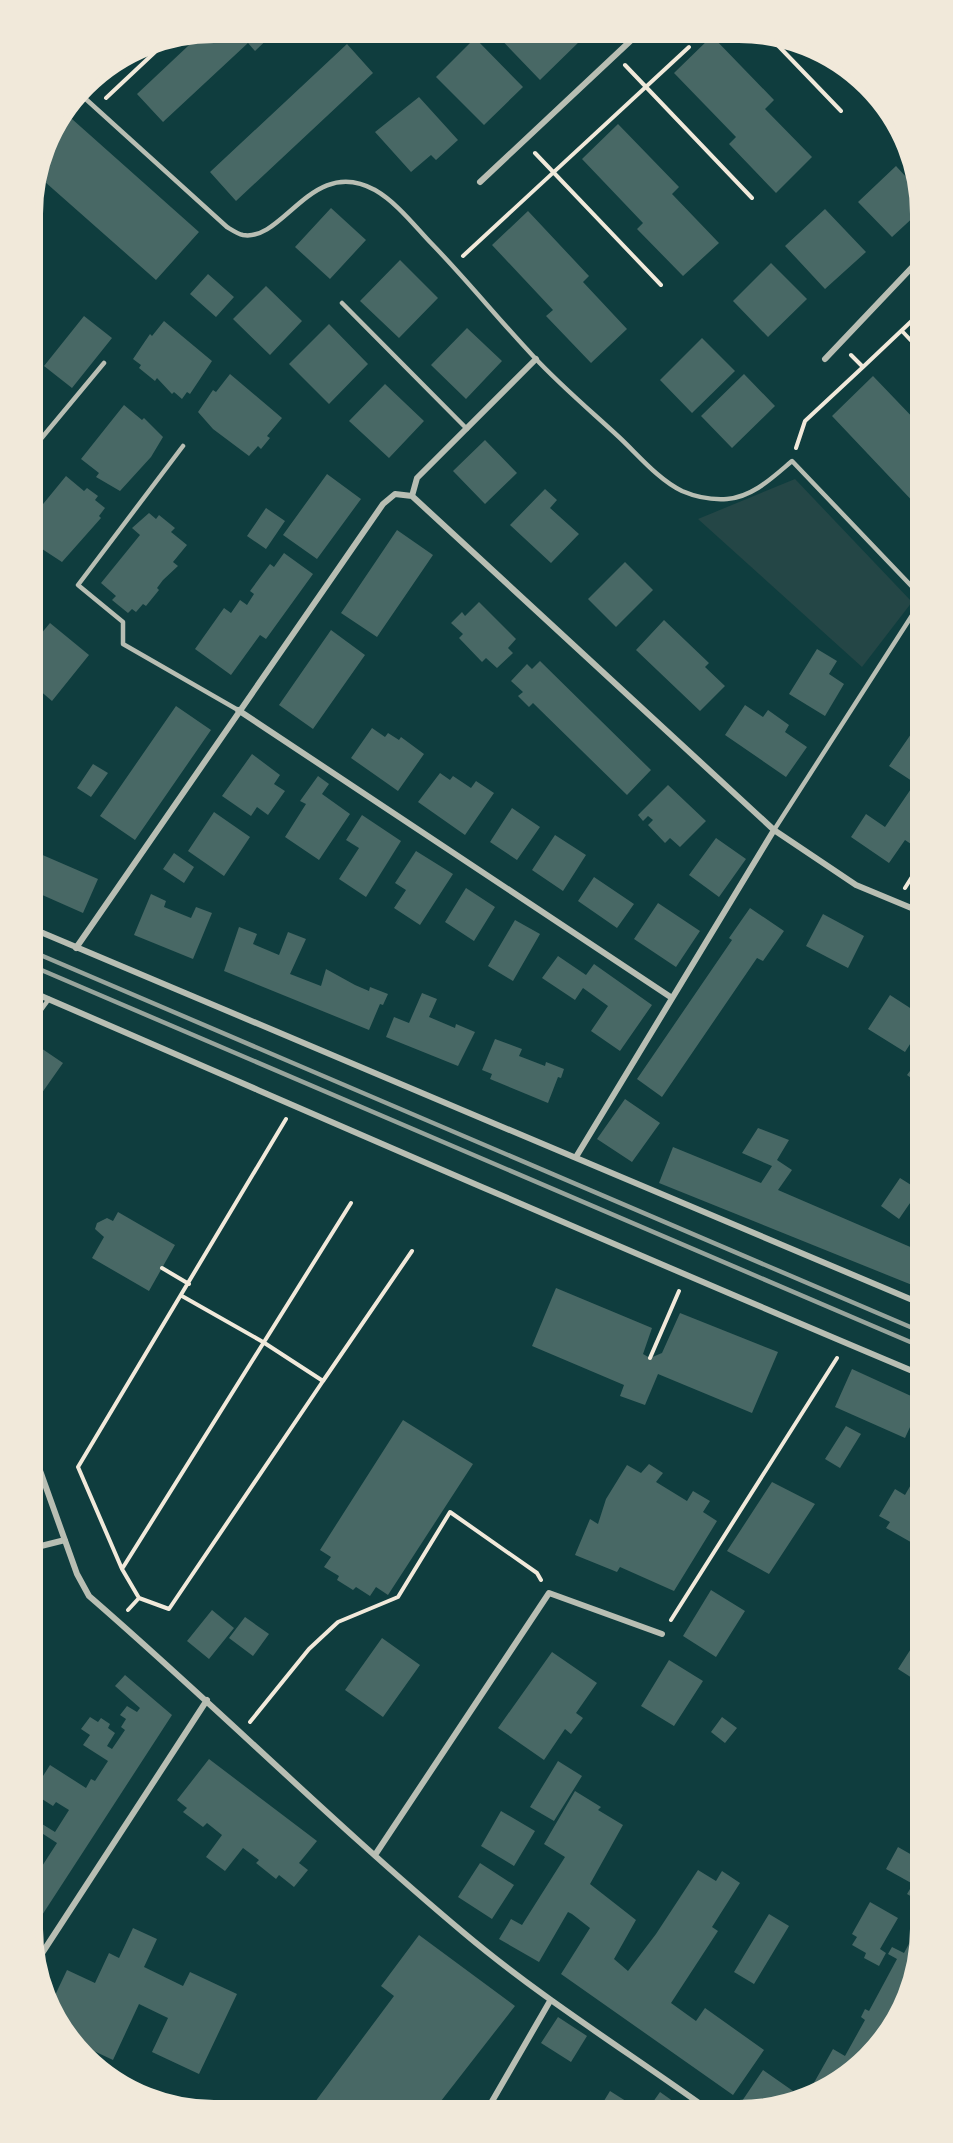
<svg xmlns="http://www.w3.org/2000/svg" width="953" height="2143" font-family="'Fira Sans',sans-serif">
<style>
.green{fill:#244646}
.building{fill:#486865}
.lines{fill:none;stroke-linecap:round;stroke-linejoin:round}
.path{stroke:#f1e9da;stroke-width:4}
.service{stroke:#b8beb3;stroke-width:4.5}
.minor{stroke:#b8beb3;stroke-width:6}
.rail{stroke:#97a49c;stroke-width:4.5}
.rim{fill:none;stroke:#f1e9da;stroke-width:8}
</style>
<rect width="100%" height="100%" fill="#0f3d3e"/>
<path class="green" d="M795 479 912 602 862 667 698 519Z"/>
<path class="building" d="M214 29H278L255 51 248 43 163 122 137 94 205 30Z
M408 30H427L417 39Z
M492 30 574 31 582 39 540 80Z
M712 36 774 100 765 109 812 157 776 193 729 144 736 137 674 73Z
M475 38 523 87 484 125 436 77Z
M347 44 373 73 236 201 210 172Z
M843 66 862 75 878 94 874 98Z
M419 97 458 140 436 160 431 155 411 172 375 132Z
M63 111 199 232 156 280 36 174 48 132Z
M618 124 679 187 672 194 719 243 683 276 637 229 643 223 582 159Z
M896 166 918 190V213L892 237 858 202Z
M331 208 366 240 330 279 295 247Z
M825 209 866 252 825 289 785 246Z
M528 211 589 276 583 282 627 329 591 363 546 316 553 310 492 245Z
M400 260 438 298 399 338 360 301Z
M771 263 807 299 768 337 733 301Z
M208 274 234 297 216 317 190 294Z
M266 286 302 321 270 355 233 319Z
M84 316 112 338 72 388 44 366Z
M164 321 212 361 190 394 187 392 182 399 174 392 172 394 157 378 155 381 139 368 141 365 133 359 150 334 152 336Z
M329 324 368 364 329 404 289 364Z
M467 328 502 361 466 399 431 365Z
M702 338 735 371 692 413 660 380Z
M230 374 282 418 267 436 270 438 261 449 258 446 249 456 213 429 198 412 213 390 216 392Z
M744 374 775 406 732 448 701 416Z
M873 376 919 424V508L832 416Z
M385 384 424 421 389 458 349 421Z
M124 405 142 420 144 418 163 437 151 457 120 491 96 477 99 473 81 459Z
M485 440 517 473 485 504 453 471Z
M327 474 361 499 317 559 283 535Z
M66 476 84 491 87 488 98 496 95 500 105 508 99 516 101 518 62 562 39 547 41 544 30 536V520Z
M545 489 557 500 550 508 579 534 551 563 510 525Z
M266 508 285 521 266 549 247 536Z
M149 513 156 519 159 515 175 528 171 532 187 545 173 562 178 566 163 580 157 588 159 590 146 606 143 604 136 612 132 609 128 613 112 600 116 596 101 583 140 535 132 528Z
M397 530 433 555 377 637 341 613Z
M284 553 313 574 266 639 260 635 231 675 195 649 224 608 231 613 240 600 247 605 254 594 250 591 270 564 274 567Z
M625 562 653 590 616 627 588 599Z
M479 602 516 639 508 648 513 653 497 668 486 658 482 662 459 638 463 634 451 623 462 612 465 616Z
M664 620 709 663 705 667 725 686 700 711 636 650Z
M50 623 89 655 52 701 31 683 30 647Z
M331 630 365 655 313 729 279 705Z
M817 649 837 661 829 674 844 684 825 716 789 694Z
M540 661 651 770 627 795 533 703 529 707 518 696 523 692 511 681 527 664 532 669Z
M745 705 763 717 768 710 789 725 785 732 807 747 786 777 725 735Z
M176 706 211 730 135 840 100 816Z
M920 721V843L917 848 905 840 889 863 851 837 866 814 885 827 915 783 889 766Z
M372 728 385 737 388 733 399 740 401 737 424 754 398 791 351 758Z
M252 754 280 775 274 784 285 791 268 815 257 807 251 816 222 796Z
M93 764 108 773 91 797 77 788Z
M440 773 450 780 453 776 471 788 476 781 494 793 465 835 418 802Z
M318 776 329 784 322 794 350 814 319 860 285 837 306 804 300 801Z
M668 785 706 821 680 847 670 838 665 843 648 825 653 820 648 816 643 821 638 815Z
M512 808 540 827 517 860 490 842Z
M214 812 250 837 224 876 188 851Z
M362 815 401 841 366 897 339 879 359 848 346 840Z
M555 835 586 855 563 891 532 870Z
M716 838 746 859 719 897 689 875Z
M31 850 98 879 83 913 31 890Z
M416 851 453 874 420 925 394 908 406 890 395 883Z
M174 853 194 867 184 883 163 869Z
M594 877 634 904 617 928 578 901Z
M466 888 495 907 474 941 445 922Z
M151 894 166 901 164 907 191 918 196 907 212 913 193 959 134 935Z
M658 903 700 931 676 967 634 939Z
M750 908 784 931 763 961 757 958 662 1097 637 1079 732 940 729 938Z
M823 914 864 936 848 968 806 946Z
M515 920 540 934 513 981 488 966Z
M239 927 257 934 253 944 279 955 288 932 306 939 290 974 321 986 326 969 355 985 369 991 370 987 388 994 383 1005 380 1004 369 1030 224 971Z
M558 956 586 975 594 964 652 1005 620 1051 591 1031 608 1006 583 988 575 1000 542 978Z
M422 993 437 999 429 1017 455 1028 456 1024 475 1032 458 1066 386 1037 394 1017 409 1023Z
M890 995 921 1015V1027L905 1052 868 1029Z
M495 1039 522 1049 519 1056 545 1066 546 1062 564 1069 561 1078 558 1077 548 1103 490 1079 492 1074 482 1070Z
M32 1042 63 1063 32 1107Z
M921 1056V1085L907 1075Z
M625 1099 660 1123 632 1162 597 1139Z
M758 1128 789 1140 777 1160 792 1170 778 1190 922 1252V1289L659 1183 673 1147 761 1183 772 1166 742 1153Z
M900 1178 919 1190 899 1219 881 1206Z
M118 1212 175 1245 149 1291 92 1258 104 1237 95 1229 97 1223 107 1218 113 1221Z
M556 1288 652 1328 643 1354 650 1358 662 1353 680 1313 778 1352 752 1413 658 1374 645 1405 620 1396 624 1385 532 1346Z
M852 1369 922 1401 905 1438 835 1407Z
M403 1420 473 1464 388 1595 376 1587 370 1596 356 1587 353 1590 337 1580 339 1576 324 1567 331 1557 320 1550Z
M846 1426 861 1434 840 1468 825 1459Z
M649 1464 663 1473 656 1482 687 1501 693 1491 710 1501 703 1512 717 1521 674 1591 620 1567 617 1572 575 1555 590 1519 598 1524 606 1499 627 1465 641 1473Z
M917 1474 923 1477V1549L886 1528 890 1522 879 1516 895 1489 905 1495Z
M772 1482 815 1504 769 1574 727 1551Z
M711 1590 745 1611 716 1657 683 1636Z
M212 1610 234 1628 209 1659 187 1641Z
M245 1617 269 1634 253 1656 229 1638Z
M923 1630V1685L898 1669Z
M382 1638 420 1665 383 1717 345 1690Z
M552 1652 597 1683 576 1713 583 1718 571 1734 565 1729 544 1760 498 1728Z
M669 1660 703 1681 674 1726 641 1706Z
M125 1675 172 1715 35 1926V1877L57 1843 40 1832 34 1837V1819L55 1832 69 1810 56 1802 53 1806 34 1794V1775L36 1772 43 1776 50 1765 86 1788 91 1779 95 1781 108 1761 83 1745 90 1735 81 1729 90 1717 98 1722 101 1718 110 1724 108 1728 115 1733 107 1746 112 1749 125 1730 121 1727 126 1719 120 1715 127 1706 137 1712 140 1708 115 1686Z
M722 1717 737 1728 725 1743 711 1732Z
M209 1759 317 1841 299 1863 308 1870 294 1887 279 1875 276 1879 256 1863 259 1860 243 1848 225 1871 206 1857 222 1835 207 1823 203 1827 183 1812 187 1808 177 1800Z
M558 1761 582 1776 554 1821 530 1807Z
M575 1791 601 1807 598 1810 623 1825 590 1884 636 1920 614 1959 628 1971 656 1934 698 1870 716 1881 722 1871 740 1883 712 1927 718 1931 671 2003 696 2021 705 2008 764 2050 733 2095 561 1974 590 1928 572 1914 568 1912 539 1962 499 1939 511 1919 522 1925 565 1857 544 1844Z
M921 1809 924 1811 922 1837 910 1830Z
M501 1811 535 1831 514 1866 481 1846Z
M924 1834V1872L920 1879 924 1882 921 1889 924 1890V1904L907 1894 913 1884 886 1869 898 1847 912 1855Z
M480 1863 514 1885 492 1919 458 1897Z
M870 1902 898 1918 880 1949 886 1953 879 1966 864 1958 866 1953 852 1945 857 1937 852 1934Z
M769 1914 789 1926 754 1984 734 1972Z
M924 1916V1941L910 2000 879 2051 847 2079 843 2077 839 2085 821 2093 811 2088 833 2049 845 2056 865 2020 861 2017 865 2009 869 2011 897 1959 888 1954 892 1947 904 1953Z
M133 1928 157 1939 144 1967 183 1986 190 1972 237 1994 199 2074 152 2052 168 2018 139 2004 113 2060 64 2037 49 2008 67 1970 95 1983 109 1953 119 1958Z
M419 1935 515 2006 434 2110H411L397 2100 390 2110H309L394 1996 381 1986Z
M558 2017 587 2036 571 2062 541 2043Z
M763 2070 793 2091 781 2108H747L740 2104Z
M610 2091 629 2103 626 2109H599Z
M660 2092 684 2109H648Z"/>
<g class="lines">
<path class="path" d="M765 32 841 111
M625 65 752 198
M106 98 171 37
M535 153 661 285
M463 256 689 47
M29 322 40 309
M902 331 919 349
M863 367 919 314
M796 448 805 421 863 367 851 355
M905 888 920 864
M162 1268 189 1284
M182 1296 263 1342 323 1381 169 1609 139 1598 122 1569 351 1203
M650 1358 679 1291
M323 1381 412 1251
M122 1569 78 1467 286 1119
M128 1610 139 1598
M671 1620 837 1358
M250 1722 309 1649 338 1622 398 1597 450 1512 537 1573 541 1580"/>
<path class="service" d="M78 92 227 227C232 230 238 234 243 235 284 242 312 155 375 190 396 202 414 225 431 243 467 280 499 320 534 357 561 386 592 412 620 438 639 456 659 480 682 491 696 497 712 500 727 499 753 497 773 477 792 461L920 595
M342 303 467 429
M183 446 78 585 123 622V644L238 710
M30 452 104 363
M774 830 920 603
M32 1022 49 999"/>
<path class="minor" d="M480 182 641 31
M825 359 918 261
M412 496 774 830 856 885 921 912
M412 496 417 478 536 359
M238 710 672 998
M31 928 922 1304
M76 948 383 504 395 494 412 496
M32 992C328 1120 624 1250 922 1375
M576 1157 774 830
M33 1451 77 1574 89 1596C216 1706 335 1825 464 1933 540 1997 625 2050 706 2108
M33 1548 65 1540
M375 1855 549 1593 662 1634
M35 1964 207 1700
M487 2110 550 2001"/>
<path class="rail" d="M31 951 922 1332
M32 966 922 1347"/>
</g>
<path d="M0 0H953V2143H0ZM214 39H739A175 175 0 0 1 914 214V1929A175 175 0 0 1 739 2104H214A175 175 0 0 1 39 1929V214A175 175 0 0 1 214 39Z" fill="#f1e9da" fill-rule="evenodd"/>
<path class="rim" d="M214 39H739A175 175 0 0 1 914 214V1929A175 175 0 0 1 739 2104H214A175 175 0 0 1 39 1929V214A175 175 0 0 1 214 39Z"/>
</svg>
